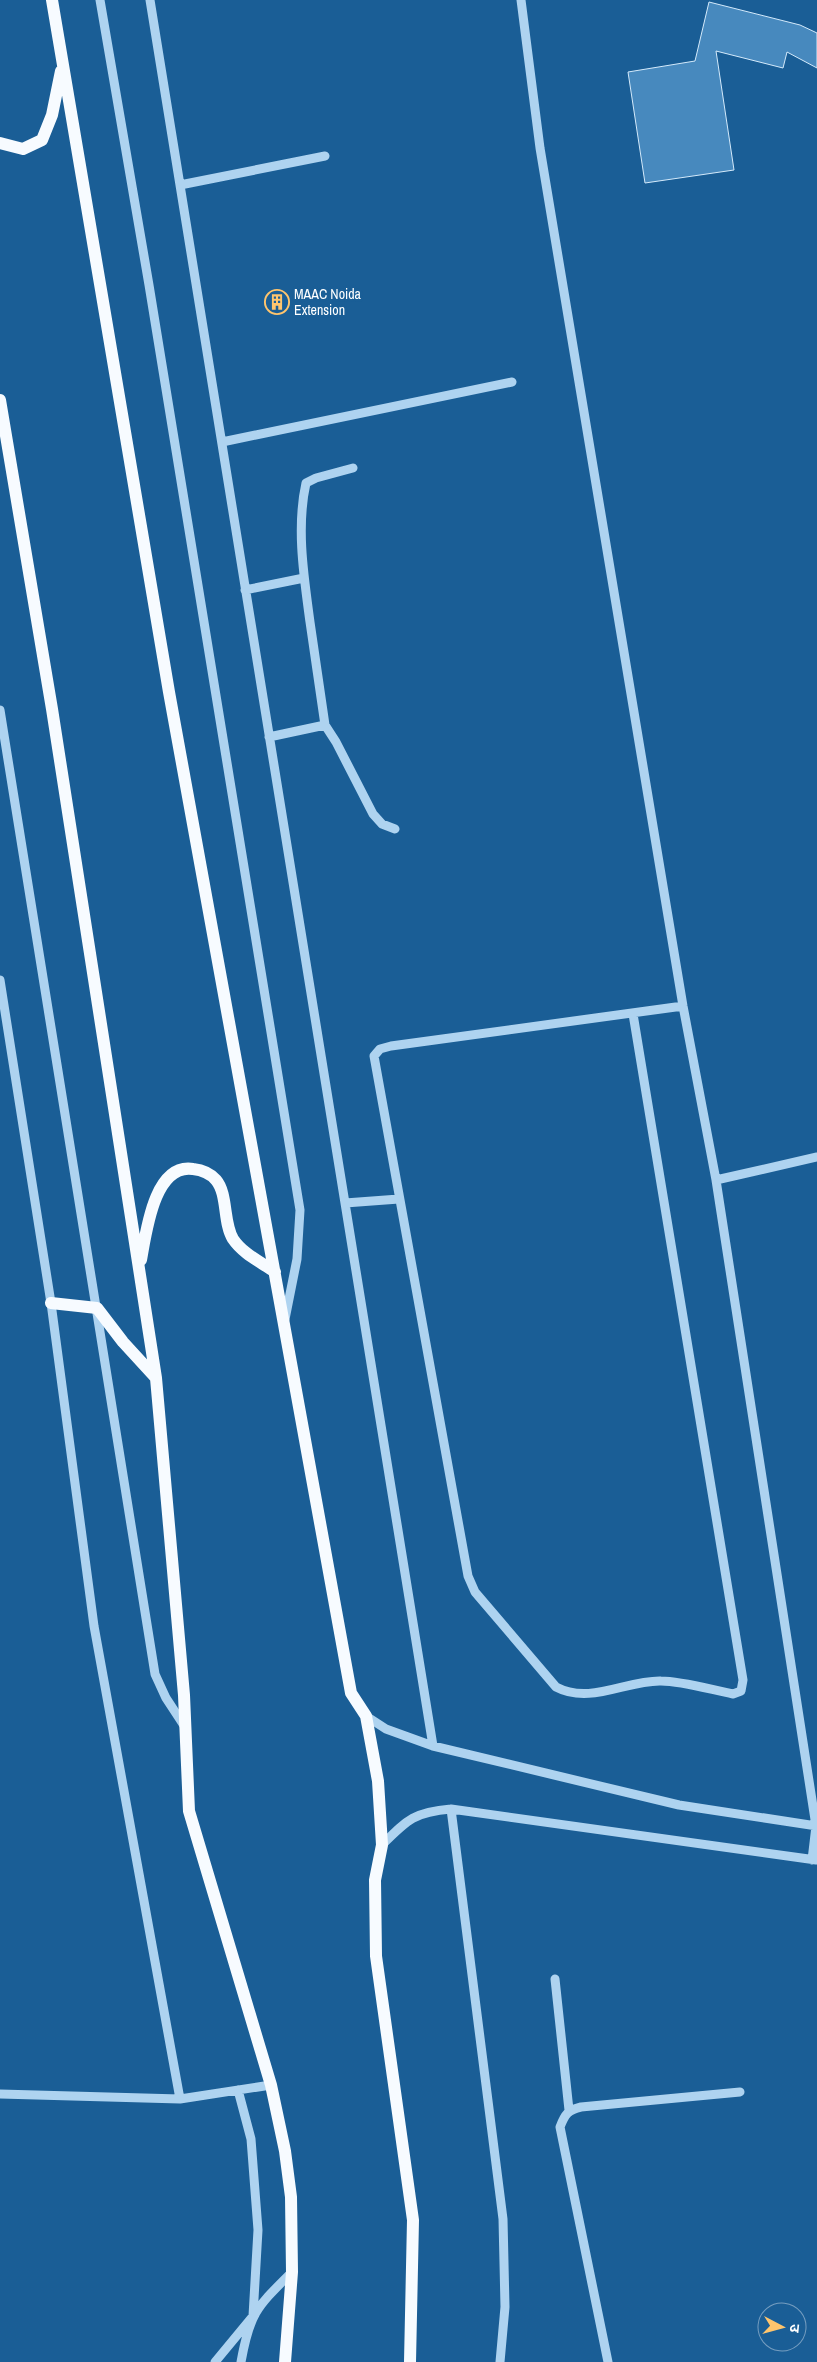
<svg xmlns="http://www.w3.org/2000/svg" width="817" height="2362" font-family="'Archivo Narrow','Noto Sans Devanagari',sans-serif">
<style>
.building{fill:#4789be;stroke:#d4eafb}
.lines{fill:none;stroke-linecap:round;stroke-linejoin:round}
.minor{stroke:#aed3f0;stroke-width:9}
.major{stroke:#f7fbff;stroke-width:12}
.labels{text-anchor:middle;stroke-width:5;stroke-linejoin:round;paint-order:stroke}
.poi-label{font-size:14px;fill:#fff;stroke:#1a5e96;text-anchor:start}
</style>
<rect width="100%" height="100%" fill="#1a5e96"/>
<path class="building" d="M709 2 800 25 817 33V68L787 52 783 68 716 51 734 170 645 183 628 72 695 61Z"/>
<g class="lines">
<path class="minor" d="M100 0 149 285 300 1210 297 1259 285 1319
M150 0 433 1746
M521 0 540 148 683 1006 716 1180 816 1826 812 1860
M180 185 325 156
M222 442 512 382
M353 468 316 478 306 483C296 528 304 577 310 622 315 656 320 691 325 725L336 742 373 814 382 824 395 829
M245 590 304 578
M0 710 155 1674 166 1698 185 1727
M269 737 325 725
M0 980 51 1303 94 1626 180 2099
M633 1014 743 1680 741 1691 733 1694C712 1690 682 1681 661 1681 627 1680 590 1705 556 1687L475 1592 468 1576 374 1056 380 1049 391 1046 683 1006
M716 1180 817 1157
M345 1203 399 1199
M366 1716 386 1729 433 1746 679 1805 817 1826
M451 1809 503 2219 505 2307 500 2362
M382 1845C407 1820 414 1812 451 1809L816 1860
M555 1979 569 2110
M0 2094 180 2099 271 2085
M215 2362 253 2316 258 2230 251 2139 238 2090
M241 2362C250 2312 257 2307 292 2272
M608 2362 560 2127C565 2114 568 2110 581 2107L740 2092"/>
<path class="major" d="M52 0 169 692 351 1693 366 1716 378 1781 382 1845 375 1880 376 1956 413 2220 410 2362
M0 143 23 149 42 140 52 115 61 71
M0 400 52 709 156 1378 184 1695 189 1811 271 2085 285 2151 291 2197 292 2272 285 2362
M141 1260C146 1233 154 1163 193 1169 202 1170 210 1173 216 1180 228 1194 223 1223 233 1239 243 1254 261 1262 275 1272
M51 1303 97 1308 123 1342 156 1378"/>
</g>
<defs>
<symbol id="building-ring" viewBox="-11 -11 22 22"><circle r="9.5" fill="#1a5e96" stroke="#ffc56d" stroke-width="1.5"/><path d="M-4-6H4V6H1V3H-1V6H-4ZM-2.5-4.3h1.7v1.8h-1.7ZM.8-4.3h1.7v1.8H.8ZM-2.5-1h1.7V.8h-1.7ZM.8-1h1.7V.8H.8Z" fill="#ffc56d"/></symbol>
</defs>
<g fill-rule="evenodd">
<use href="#building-ring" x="263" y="288" width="28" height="28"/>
</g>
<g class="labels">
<g class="poi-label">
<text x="294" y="299">MAAC Noida<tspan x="294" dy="16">Extension</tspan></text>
</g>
</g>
<g transform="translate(782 2327) rotate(96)"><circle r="24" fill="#1a5e96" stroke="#769ec0"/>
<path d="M0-4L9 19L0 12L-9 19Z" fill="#ffc56d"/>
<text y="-8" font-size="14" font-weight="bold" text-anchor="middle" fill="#ffffff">उ</text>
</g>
</svg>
